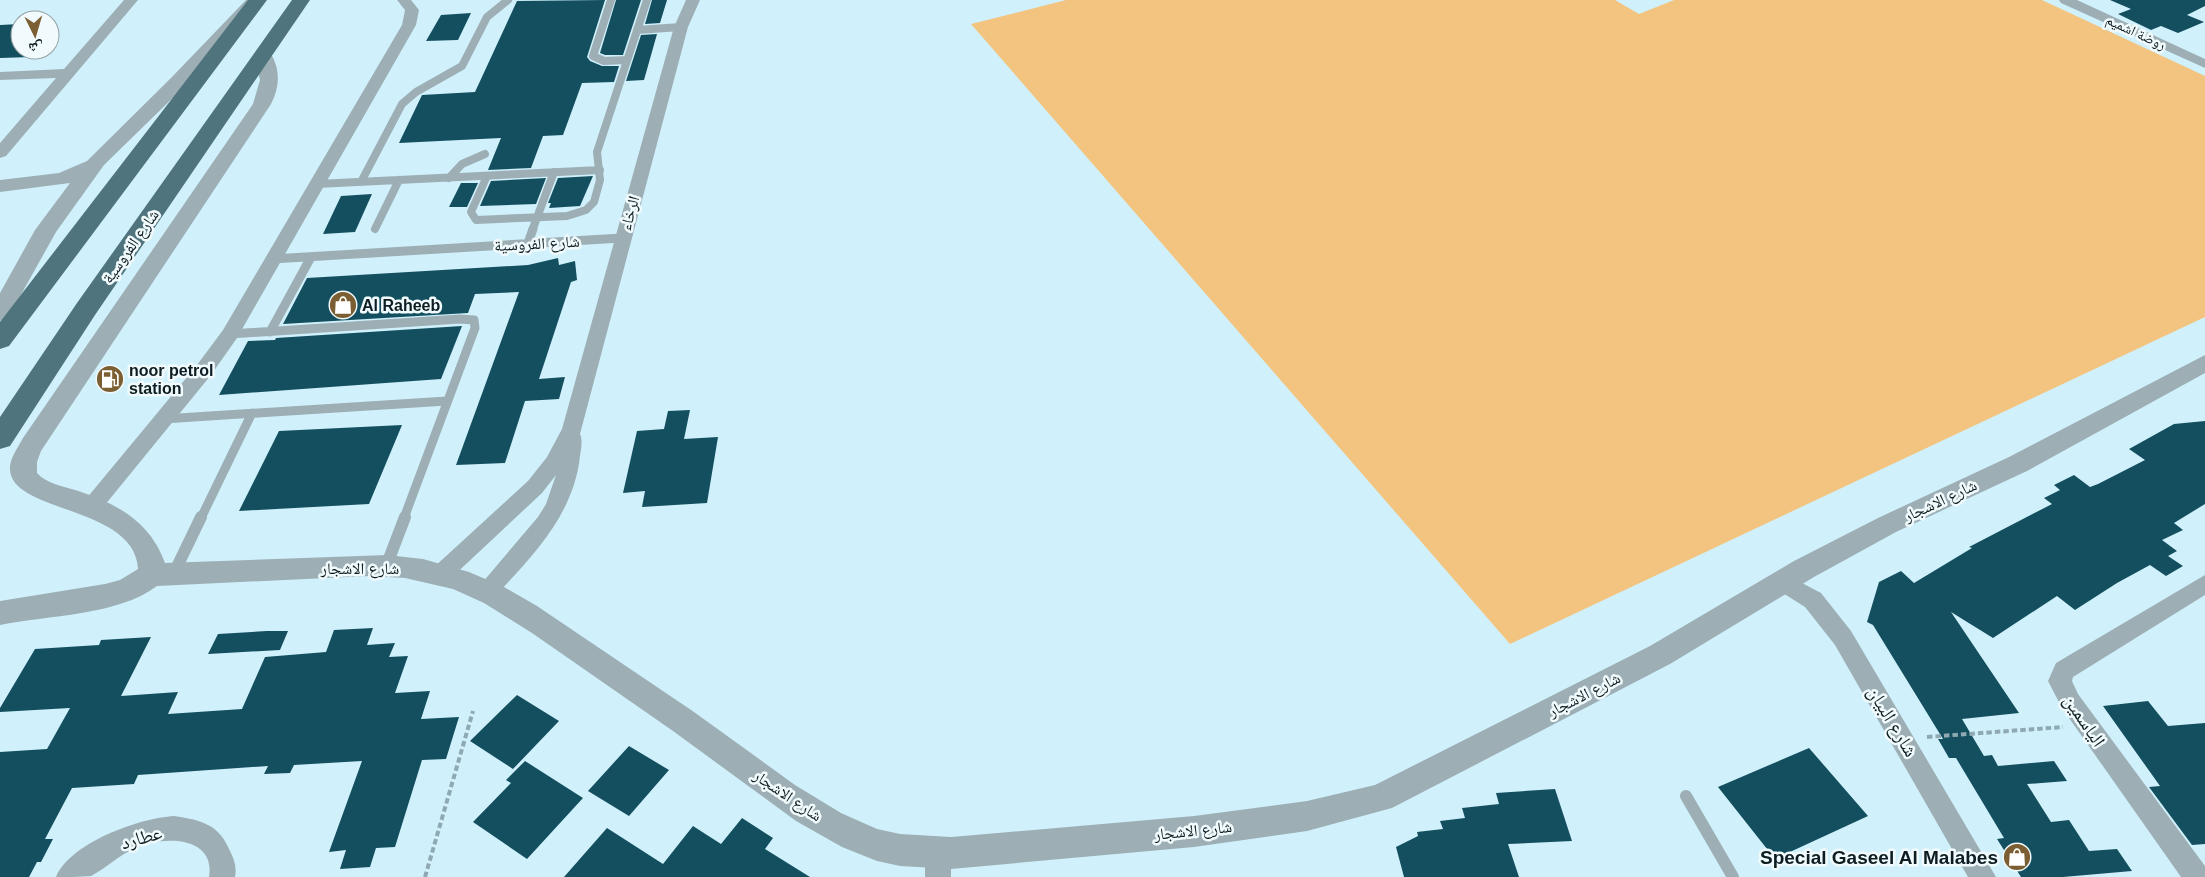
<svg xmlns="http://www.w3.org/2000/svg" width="2205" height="877" font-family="Helvetica,'Noto Naskh Arabic',sans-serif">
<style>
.green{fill:#f3c480}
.building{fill:#144f5f}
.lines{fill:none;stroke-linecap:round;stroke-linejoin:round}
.path{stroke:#8ea9b2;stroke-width:4;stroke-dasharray:5.5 3;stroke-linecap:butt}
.service-far2{stroke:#9dafb5;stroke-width:8}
.service-far1{stroke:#9dafb5;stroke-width:9}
.service{stroke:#9dafb5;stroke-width:12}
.minor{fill:#9dafb5;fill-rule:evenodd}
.tertiary{fill:#9dafb5;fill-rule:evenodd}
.trunk{fill:#50747e;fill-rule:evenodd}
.labels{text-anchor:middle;stroke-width:5;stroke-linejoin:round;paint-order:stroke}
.far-street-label{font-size:14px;fill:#0d1d22;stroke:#f1fafc}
.street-label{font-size:16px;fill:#0d1d22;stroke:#f1fafc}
.poi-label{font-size:16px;font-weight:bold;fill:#0d1d22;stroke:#f1fafc;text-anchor:start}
.near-street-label{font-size:19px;fill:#0d1d22;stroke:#f1fafc}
.near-poi-label{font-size:19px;font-weight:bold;fill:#0d1d22;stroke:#f1fafc;text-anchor:end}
</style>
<rect width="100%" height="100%" fill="#d0f1fc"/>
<path class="green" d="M1066 0H1615L1639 14 1674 0H2042L2205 76V317L1510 644 971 24Z"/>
<path class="building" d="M605 0 587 57 590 61 602 66H619L614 82 582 83 563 135 543 136 531 168 488 170 501 138 399 143 422 95 475 92 517 1Z
M616 0H641L623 55H605L600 53Z
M652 0H667L660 23 645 24Z
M2110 0H2205V6L2187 15 2204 22 2178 33 2161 26 2151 30 2118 14 2131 9Z
M471 13 458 40 426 41 441 15Z
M20 24V50H37L31 57 0 58V25Z
M657 34 644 80 626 81 641 35Z
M593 176 580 206 549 208 551 203H548L558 178Z
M546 178 536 204 480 206 491 181Z
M461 183H478L467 207H449Z
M372 194 355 232 323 234 341 196Z
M558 258 559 265 575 261 577 280 571 282 539 379 565 377 559 399 525 401 505 463 456 465 519 292 475 294 468 313 283 324 307 278 528 265Z
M462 326 441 379 219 395 248 341 275 340 276 338Z
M690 410 684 439 718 437 707 503 642 507 645 491 623 493 637 431 664 429 668 411Z
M2205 421V504L2174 523 2183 530 2162 540 2177 551 2168 556 2183 566 2166 576 2150 565 2117 583 2075 610 2057 596 1993 638 1951 612 2019 713 1962 719 1984 756 1992 755 1998 766 2054 761 2067 781 2027 784 2051 822 2069 820 2089 851 2117 849 2132 871 2063 877H2021L1997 839 2004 838 1956 758H1949L1938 739H1943L1873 625 1867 622 1879 582 1901 571 1914 583 1972 548 1969 547 2052 504 2044 498 2060 490 2054 485 2074 475 2090 487 2098 484 2145 460 2129 449 2174 424Z
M402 425 369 504 239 511 279 431Z
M373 628 367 645 395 643 389 657 408 656 395 693 430 691 421 719 459 717 446 759 422 760 395 847 376 848 370 867 340 869 346 850 329 852 362 761 294 765 290 773 264 774 268 766 138 775 134 784 72 788 45 839H53L41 862H37L29 877H0V752L47 749 70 708 0 712V708L35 649 99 645 101 640 151 637 121 696 178 692 168 714 242 709 265 657 326 652 334 630Z
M267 631H288L280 650 208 654 218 634Z
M517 695 559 721 513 769 470 741Z
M2148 701 2168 726 2205 723V844L2192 845 2149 787 2160 786 2103 706Z
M629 746 669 770 629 816 588 791Z
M1809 748 1868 816 1775 859 1718 787Z
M525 761 583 798 527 859 473 822 511 783 506 780Z
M1555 789 1572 841 1508 844 1519 877H1404L1396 847 1418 836 1417 832 1443 829 1440 821 1465 818 1462 808 1499 804 1496 793Z
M742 818 773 838 765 849 810 877H564L607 828 663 864 693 826 721 844Z"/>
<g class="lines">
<path class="path" d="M1927 737 2063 727
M425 877 473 711"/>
<path class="service-far2" d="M611 0 593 56 604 61 627 60
M637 30 681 27
M487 176 471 212 476 220 567 216 586 210 594 202 600 180 597 152 647 0
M449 178 462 164 485 154
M361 182 402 104 416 92 462 66 487 17 508 0
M317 184 600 170
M375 229 399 180
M532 231 554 172"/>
<path class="service-far1" d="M528 243 533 229
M272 259 622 238
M270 332 311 257
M230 334 460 319 474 320 475 328 404 518
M163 419 447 401
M201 518 252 413"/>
<path class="service" d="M387 564 405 517
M174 573 201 517
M1686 796 1733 877"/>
<path class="minor" d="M124 0H138L6 156 0 158V143L56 78 0 80V72L64 69Z
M397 0H411L419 10 416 25 237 338 211 375 100 511 93 513 86 511 83 505 86 499 197 365 223 330 402 25 405 10Z
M686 0H700L688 27 580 434C583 440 581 449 580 456 574 514 533 556 495 596L487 599 479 596 476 590 538 517 546 504 556 475 542 493 449 580 441 583 433 580 430 574 433 568 528 481 547 457 562 429 674 27Z
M2059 0H2077L2205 59V68L2061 3Z
M1783 573 1821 593 1851 631 1996 877H1968L1835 645 1805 607 1775 588 1772 582 1775 576Z
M2205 575V595L2073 677 2072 681 2078 694 2205 866V877H2181L2062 708 2048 681 2056 663Z
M174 816C201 820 219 824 230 851 234 859 237 867 235 877H209C216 834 159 836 133 849 118 856 105 869 91 876 82 877 65 877 56 877 70 843 139 818 174 816Z
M938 840 947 844 951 853V877H925V853L929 844Z"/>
<path class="tertiary" d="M246 0H263L185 86 104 165 56 232 8 318 0 321V293L35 230 70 183 0 192V180L59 173 87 161 171 78Z
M263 50 269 51C281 68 280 87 271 104L41 451 37 462V473C46 483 61 486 75 490 116 503 150 521 165 563L387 555 423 559 469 572 504 587 537 606 694 712 795 785 841 813 877 829 900 834 951 837 1194 816 1307 801 1375 785 1650 646 1794 561 1878 518 2009 457 2205 355V373L2027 471 1896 532 1814 577 1670 664 1392 808 1307 831 1194 847 951 869 900 866 877 861 842 847 796 821 673 731 532 633 484 603 453 589 405 578 369 576 157 586C117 616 48 615 0 625V601L105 584 120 580 138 569C135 504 6 514 10 466 11 457 18 447 23 438L253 104 260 80 254 55 257 51Z"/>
<path class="trunk" d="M248 0H267L9 346 0 349V322Z
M292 0H310L95 315 10 446 0 449V417L77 303Z"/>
</g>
<defs>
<symbol id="shop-disc" viewBox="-11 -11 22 22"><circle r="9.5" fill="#7b5e31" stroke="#f1fafc"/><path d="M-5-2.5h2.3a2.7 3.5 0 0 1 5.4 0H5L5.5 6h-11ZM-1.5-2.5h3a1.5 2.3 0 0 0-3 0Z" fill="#fff"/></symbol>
<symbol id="fuel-disc" viewBox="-11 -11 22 22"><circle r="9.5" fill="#7b5e31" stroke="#f1fafc"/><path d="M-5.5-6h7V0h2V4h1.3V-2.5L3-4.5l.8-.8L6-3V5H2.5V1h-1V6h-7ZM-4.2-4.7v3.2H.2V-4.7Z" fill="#fff"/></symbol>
</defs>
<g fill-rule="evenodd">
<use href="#shop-disc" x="327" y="289" width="32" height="32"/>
<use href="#fuel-disc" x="94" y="363" width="32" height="32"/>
<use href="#shop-disc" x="2001" y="841" width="32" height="32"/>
</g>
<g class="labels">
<g class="far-street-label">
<text transform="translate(2136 32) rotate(25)" y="5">روضة اشميم</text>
</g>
<g class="street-label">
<text transform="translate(629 213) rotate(-74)" y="6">الرخاء</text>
<text transform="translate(537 243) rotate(-3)" y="6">شارع الفروسية</text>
<text transform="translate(130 246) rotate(-55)" y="6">شارع الفروسية</text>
<text transform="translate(1940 500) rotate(-25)" y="6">شارع الاشجار</text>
<text x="360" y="574">شارع الاشجار</text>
<text transform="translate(1584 694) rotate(-27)" y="6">شارع الاشجار</text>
<text transform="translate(788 795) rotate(34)" y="6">شارع الاشجار</text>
<text transform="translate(1193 830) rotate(-6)" y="6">شارع الاشجار</text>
</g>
<g class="poi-label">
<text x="362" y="311">Al Raheeb</text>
<text x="129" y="376">noor petrol<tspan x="129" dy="18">station</tspan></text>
</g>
<g class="near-street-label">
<text transform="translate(2085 720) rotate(56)" y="7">الياسمين</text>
<text transform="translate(1893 721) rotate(59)" y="7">شارع البيان</text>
<text transform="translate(141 837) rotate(-16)" y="7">عطارد</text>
</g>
<g class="near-poi-label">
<text x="1998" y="864">Special Gaseel Al Malabes</text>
</g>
</g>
<g transform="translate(35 35) rotate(175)"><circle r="24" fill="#f1fafc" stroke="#96a2a5"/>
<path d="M0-4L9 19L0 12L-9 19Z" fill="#7b5e31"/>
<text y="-8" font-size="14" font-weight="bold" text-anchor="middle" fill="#0d1d22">ش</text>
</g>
</svg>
